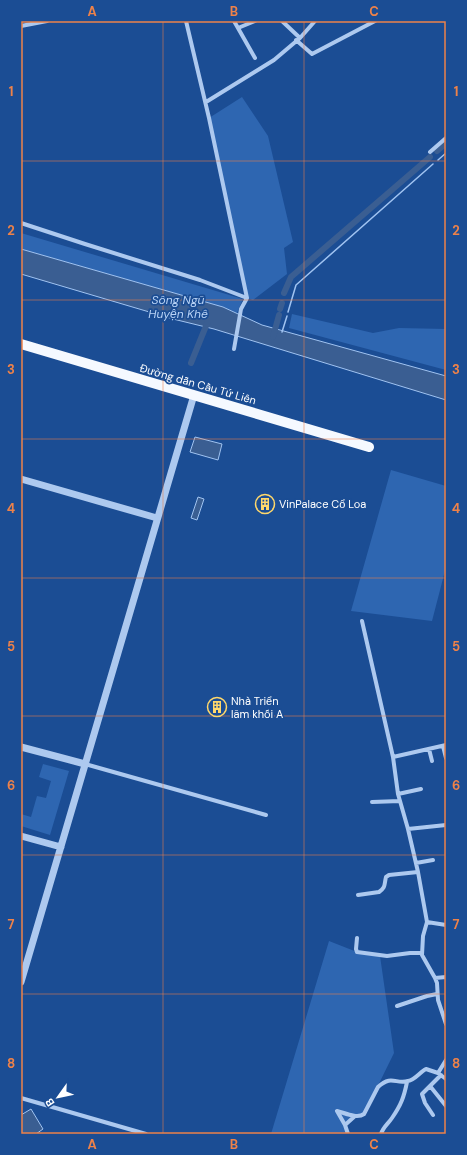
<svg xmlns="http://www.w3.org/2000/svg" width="467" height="1155" font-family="'DM Sans',sans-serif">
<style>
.green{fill:#2e66b1}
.water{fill:#3a5e92;stroke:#a0c3f1}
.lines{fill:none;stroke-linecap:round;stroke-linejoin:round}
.stream{stroke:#a0c3f1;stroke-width:1.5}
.canal{stroke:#3a5e92;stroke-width:6}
.minor{stroke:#adc9ef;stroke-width:4}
.tertiary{stroke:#adc9ef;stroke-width:7}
.primary{stroke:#f5f9ff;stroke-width:10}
.grid{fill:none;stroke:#ee8249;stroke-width:1;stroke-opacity:0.55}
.labels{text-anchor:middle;stroke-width:3.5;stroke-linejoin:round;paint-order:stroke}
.street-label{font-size:11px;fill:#fff;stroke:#1b4d94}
.poi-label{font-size:11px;fill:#fff;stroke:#1b4d94;text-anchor:start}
.water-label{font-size:12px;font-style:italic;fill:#b9d3f6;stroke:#1b4d94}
.neatline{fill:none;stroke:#ee8249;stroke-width:1.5}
.grid-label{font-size:13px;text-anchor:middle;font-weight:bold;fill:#ee8249}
</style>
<rect width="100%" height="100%" fill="#1b4d94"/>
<path class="green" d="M242 97 268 136 293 242 284 248 287 274 253 300 247 298 209 118Z
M21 233 243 299 237 313 223 307 21 249Z
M292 314 373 333 399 328 446 329V370L289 328Z
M391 470 446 486V567L432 621 351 611Z
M43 764 69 771 50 835 21 826V814L31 817 37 796 46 798 51 781 39 777Z
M329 941 357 952 380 956 394 1053 364 1114 355 1116 345 1125 348 1134H271Z"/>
<path class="water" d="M21 249 223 307 262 325 446 376V400L214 329 173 319 21 274Z
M195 437 222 444 218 460 190 452Z
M198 497 204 499 197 520 191 518Z
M31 1109 43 1129 36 1134H21V1115Z"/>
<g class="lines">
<path class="stream" d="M438 160 446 153
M288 312 296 285 433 164
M282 332 287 316"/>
<path class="canal" d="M437 151 446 143
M284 293 291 277 430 157
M280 309 282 303
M273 337 279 315
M191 363 208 321"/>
<path class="minor" d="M186 21 209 118 247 298 241 309 234 349
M234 21 255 58
M282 21 300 38
M21 26 47 21
M238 28 255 21
M296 40 312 54 375 21
M206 102 274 60 300 38 315 21
M430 152 446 138
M21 223 85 244 200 280 247 298
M362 621 393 757 398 794 408 829 418 872 427 922 423 936 422 955 435 978 437 983 438 1000 446 1024
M443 746 446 758
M429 749 432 761
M393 757 446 745
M85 764 266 815
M398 794 421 789
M372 802 400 801
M408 829 446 825
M416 863 433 860
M358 895 379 892C386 887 384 885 386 877L389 875 418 872
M427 922 446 925
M357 938 356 949 357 952 387 956 410 953H421
M435 978 446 977
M397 1006 427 996 437 994
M438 1073 446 1060
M430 1086 446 1106
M21 1098 146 1134
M337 1111C345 1113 357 1119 364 1114L378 1087C392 1074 396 1085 408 1081 415 1080 420 1072 426 1069L438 1073 446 1079
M337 1111 345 1125 348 1134
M433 1115 425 1103 422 1094 441 1075
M345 1125 355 1116
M381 1134C383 1127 388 1124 392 1118 401 1105 404 1097 407 1082"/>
<path class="tertiary" d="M21 479 157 518
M21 747 85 764
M21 836 61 847
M21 982 194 395"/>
<path class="primary" d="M21 344 369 447"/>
</g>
<path class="grid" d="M163 21V1134M304 21V1134M21 161H446M21 300H446M21 439H446M21 578H446M21 716H446M21 855H446M21 994H446"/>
<defs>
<symbol id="building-ring" viewBox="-11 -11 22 22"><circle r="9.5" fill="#1b4d94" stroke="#ffd86b" stroke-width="1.5"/><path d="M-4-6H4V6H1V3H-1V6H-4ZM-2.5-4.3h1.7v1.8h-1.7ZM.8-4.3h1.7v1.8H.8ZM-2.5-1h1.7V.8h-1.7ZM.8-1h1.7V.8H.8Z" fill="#ffd86b"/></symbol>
</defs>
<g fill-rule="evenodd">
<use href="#building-ring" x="254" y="493" width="22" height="22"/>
<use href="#building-ring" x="206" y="696" width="22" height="22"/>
</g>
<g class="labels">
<g class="street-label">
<text transform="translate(198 384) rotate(16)" y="4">Đường dẫn Cầu Tứ Liên</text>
</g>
<g class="poi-label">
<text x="279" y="508">VinPalace Cổ Loa</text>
<text x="231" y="705">Nhà Triển<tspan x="231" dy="13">lãm khối A</tspan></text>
</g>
<g class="water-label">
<text x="178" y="304">Sông Ngũ<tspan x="178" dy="14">Huyện Khê</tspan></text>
</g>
</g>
<rect width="467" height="1155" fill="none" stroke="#1b4d94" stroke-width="44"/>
<g transform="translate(58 1097) rotate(237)" stroke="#1b4d94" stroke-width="3" paint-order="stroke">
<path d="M0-3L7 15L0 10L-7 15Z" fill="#ffffff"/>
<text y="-6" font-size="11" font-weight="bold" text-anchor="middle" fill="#ffffff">B</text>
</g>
<rect x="22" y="22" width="423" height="1111" class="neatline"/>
<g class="grid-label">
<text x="92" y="16">A</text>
<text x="234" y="16">B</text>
<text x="374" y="16">C</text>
<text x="11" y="96">1</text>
<text x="456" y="96">1</text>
<text x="11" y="235">2</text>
<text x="456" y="235">2</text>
<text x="11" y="374">3</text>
<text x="456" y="374">3</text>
<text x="11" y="513">4</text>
<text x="456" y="513">4</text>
<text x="11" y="651">5</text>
<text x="456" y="651">5</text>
<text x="11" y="790">6</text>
<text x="456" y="790">6</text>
<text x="11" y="929">7</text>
<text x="456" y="929">7</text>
<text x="11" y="1068">8</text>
<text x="456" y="1068">8</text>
<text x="92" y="1149">A</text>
<text x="234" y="1149">B</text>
<text x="374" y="1149">C</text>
</g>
</svg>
